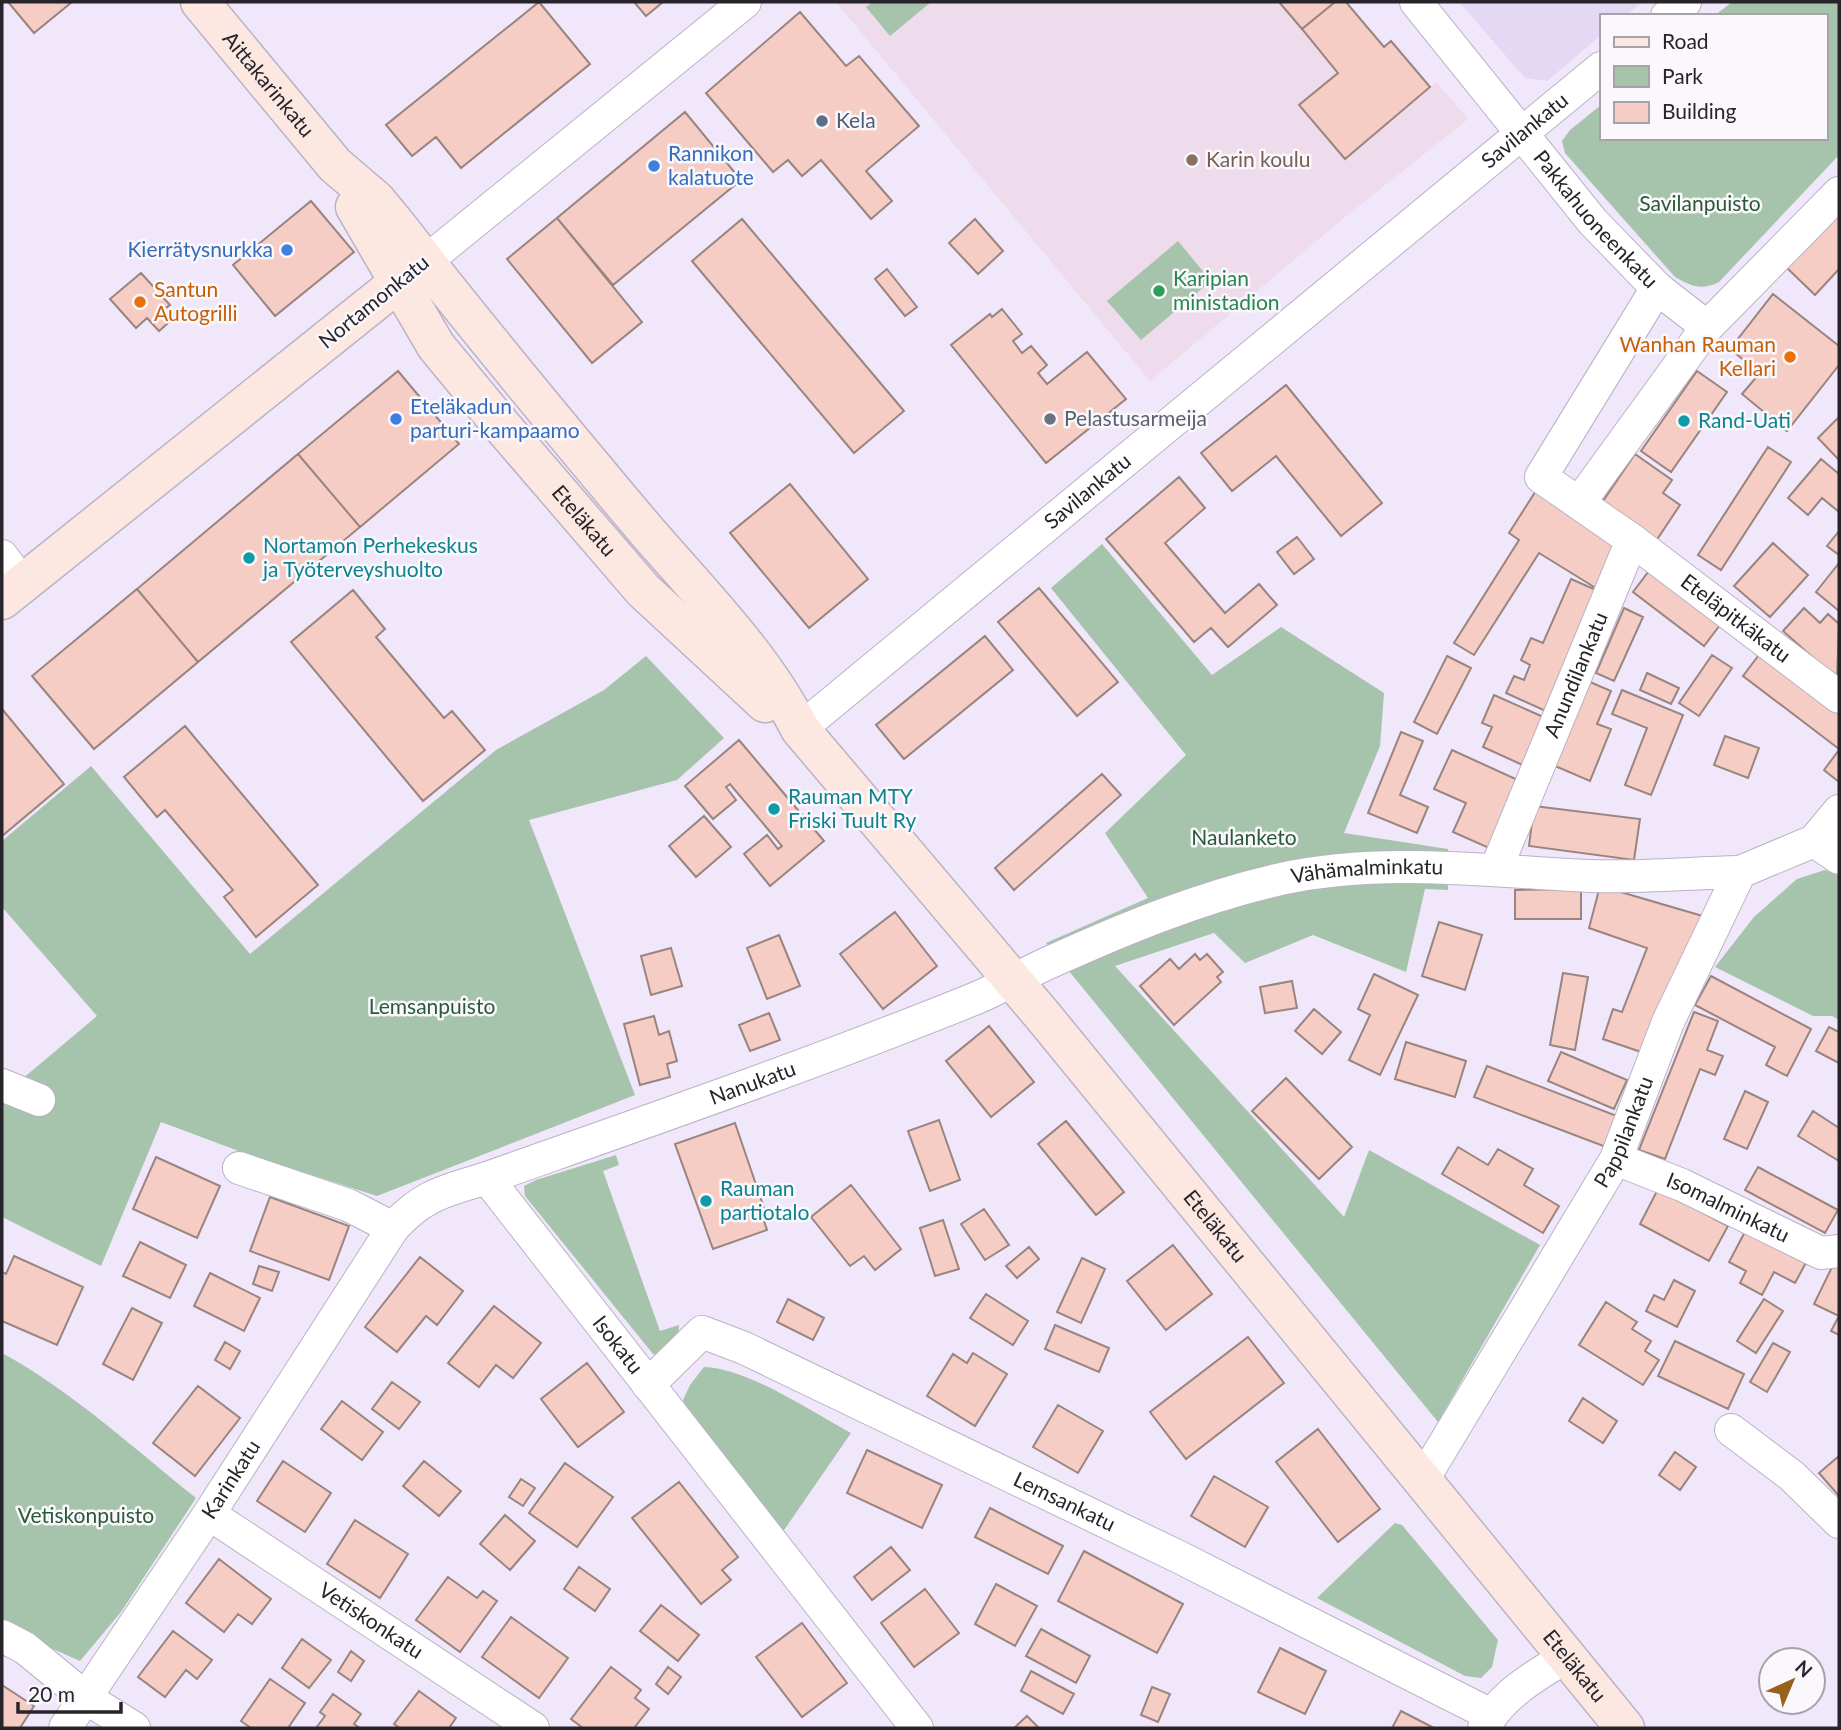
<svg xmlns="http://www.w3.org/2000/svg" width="1841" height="1730" font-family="Lato,sans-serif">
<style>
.built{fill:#e4d9f4}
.education{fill:#eedbeb}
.green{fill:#a6c3ac}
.building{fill:#f5cdc4;stroke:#9a847f;stroke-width:2}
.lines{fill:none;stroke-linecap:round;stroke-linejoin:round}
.minor-casing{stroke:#bab2c5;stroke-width:34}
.secondary-casing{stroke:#bab2c5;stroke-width:41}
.minor{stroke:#fff;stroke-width:32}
.secondary{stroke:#fce8e1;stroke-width:38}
.service-dot{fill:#5c6f8a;stroke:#faf8fc;stroke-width:2.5}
.education-dot{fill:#8d6e63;stroke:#faf8fc;stroke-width:2.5}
.shop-dot{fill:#3f7fe0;stroke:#faf8fc;stroke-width:2.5}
.leisure-dot{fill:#2e9e5b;stroke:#faf8fc;stroke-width:2.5}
.food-dot{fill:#e8710a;stroke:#faf8fc;stroke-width:2.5}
.worship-dot{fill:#6b7280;stroke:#faf8fc;stroke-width:2.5}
.culture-dot{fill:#0f9aa8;stroke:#faf8fc;stroke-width:2.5}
.labels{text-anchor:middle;stroke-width:5;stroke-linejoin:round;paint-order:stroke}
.street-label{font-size:21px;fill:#27242b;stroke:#faf8fc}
.service-label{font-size:21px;fill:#4e5e75;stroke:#faf8fc;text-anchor:start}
.shop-label{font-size:21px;fill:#366cbe;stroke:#faf8fc;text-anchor:start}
.education-label{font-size:21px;fill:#785e54;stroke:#faf8fc;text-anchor:start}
.park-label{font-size:21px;fill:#295937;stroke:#faf8fc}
.leisure-label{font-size:21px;fill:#27864d;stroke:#faf8fc;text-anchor:start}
.food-label{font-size:21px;fill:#c56008;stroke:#faf8fc;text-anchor:start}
.worship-label{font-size:21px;fill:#5b616d;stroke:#faf8fc;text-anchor:start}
.culture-label{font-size:21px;fill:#0d838f;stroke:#faf8fc;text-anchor:start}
</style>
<rect width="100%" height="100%" fill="#f0e7fb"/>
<path class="built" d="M1459 2H1642L1625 16H1601V35L1547 81 1525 78Z"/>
<path class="education" d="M836 2H1346L1383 47 1391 41 1430 87 1436 82 1468 119 1345 217 1150 381Z"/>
<path class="green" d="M873 2H931L890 36 866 7Z
M1732 2H1839V155L1719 282C1701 291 1691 286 1675 277L1565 153 1562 141 1570 130 1601 105V138H1825V16H1714Z
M1178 241 1211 281 1141 340 1107 301Z
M1102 544 1212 675 1281 627 1384 693 1380 746 1344 833 1448 849V890L1425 889 1406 972 1313 935 1245 963 1214 933 1115 966 1344 1217 1369 1150 1540 1245 1438 1422 1046 943 1148 898 1105 833 1186 755 1051 588Z
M646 656 724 738 677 780 529 820 635 1095 377 1196 244 1153 161 1122 101 1266 2 1217V1096L97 1016 2 907V841L91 766 250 954 496 750 604 690Z
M1825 870 1839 876V1020L1832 1016H1813L1715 967 1754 917 1797 879Z
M616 1155 619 1165 603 1171 660 1331 679 1325 678 1339 659 1355 653 1354 525 1196 524 1186 536 1180Z
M2 1353C72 1391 133 1448 196 1498L121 1612 80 1661 37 1642 2 1619Z
M704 1367C747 1368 812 1412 851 1433L782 1533 692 1420 683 1400 690 1385Z
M1395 1523 1402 1525 1498 1640 1492 1667 1481 1678 1465 1676 1317 1598Z"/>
<path class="building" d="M8 2H72L34 33Z
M539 2 590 64 461 168 436 137 412 156 386 125Z
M634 2H663L646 16Z
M1279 2H1335L1302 29Z
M1335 2H1346L1384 47 1391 41 1430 87 1345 159 1299 105 1338 73 1302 29Z
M800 12 846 66 859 56 919 126 866 171 892 201 871 219 821 160 802 176 788 160 773 172 706 93Z
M685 112 741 180 613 285 557 218Z
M311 201 354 252 275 316 233 265Z
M1839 213V269L1815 295 1787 268Z
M557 218 642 322 592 363 507 259Z
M742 219 904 411 854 453 692 261Z
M975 219 1003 251 978 274 949 243Z
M887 269 917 307 905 316 875 279Z
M141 273 170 305 167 307 175 317 159 331 147 318 136 328 110 299Z
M1773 294 1839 346V365L1787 431 1742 394 1760 373 1730 349Z
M1002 309 1022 334 1013 341 1022 353 1031 346 1047 365 1038 373 1047 384 1087 352 1126 399 1046 463 951 345 990 314 992 317Z
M398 371 459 444 360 527 298 454Z
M1697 371 1727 392 1671 472 1641 451Z
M1286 385 1382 503 1341 536 1276 456 1232 491 1201 453Z
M1839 417V460L1818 438Z
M1768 447 1791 462 1721 570 1698 555Z
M298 454 360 527 198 662 137 589Z
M1635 454 1672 480 1663 493 1680 505 1654 544 1599 507Z
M1821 459 1839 474V512L1822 498 1808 515 1788 498Z
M1179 477 1205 508 1165 543 1225 613 1259 584 1277 605 1228 647 1211 628 1194 642 1106 539Z
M790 484 868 579 809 628 730 533Z
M1539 486 1629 543 1599 590 1539 553 1474 655 1454 643 1519 540 1509 533Z
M1839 531V555L1827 546Z
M1297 537 1314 559 1294 574 1277 552Z
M1773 543 1808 575 1770 617 1734 586Z
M1839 563V611L1816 592Z
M1649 571 1720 625 1704 646 1633 592Z
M1571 579 1603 593 1550 713 1506 693 1514 676 1524 680 1530 665 1521 660 1531 638 1543 643Z
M1039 588 1118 682 1077 716 998 622Z
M137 589 198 662 94 749 32 676Z
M353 590 385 629 376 637 444 718 452 711 485 750 423 801 291 642Z
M1624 608 1643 617 1614 681 1596 673Z
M1804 608 1820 623 1828 614 1839 624 1837 679 1783 631Z
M985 636 1013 670 904 759 876 725Z
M1765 647 1839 704V749L1743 676Z
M1712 655 1732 668 1699 716 1679 703Z
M1447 656 1471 668 1437 734 1414 722Z
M1647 673 1679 688 1671 704 1640 690Z
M1590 682 1611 691 1597 724 1611 729 1590 781 1555 766Z
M1622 690 1683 715 1651 795 1625 785 1647 728 1612 714Z
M1494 695 1548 719 1527 767 1483 747 1492 727 1482 723Z
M2 709 64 784 2 836Z
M185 726 318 885 256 937 224 897 233 890 165 810 157 817 124 777Z
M1401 732 1423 741 1400 795 1428 807 1417 833 1368 813Z
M1725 736 1759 748 1748 778 1714 765Z
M739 740 824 841 770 886 744 854 767 835 778 849 782 846 730 784 726 787 736 800 713 819 685 786Z
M1452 750 1520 781 1489 848 1453 832 1466 803 1434 789Z
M1839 750V782L1824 770Z
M1102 774 1121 795 1014 890 995 868Z
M1534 806 1640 819 1634 860 1529 846Z
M704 816 731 847 696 877 669 846Z
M1600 886 1706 917 1647 1054 1603 1039 1613 1009 1622 1012 1647 948 1589 928Z
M1581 889V919H1515V890Z
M895 912 937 966 883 1009 840 954Z
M1439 922 1482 935 1465 990 1422 976Z
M779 935 800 986 767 999 747 948Z
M671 948 682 986 651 995 641 956Z
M1195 954 1200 960 1207 954 1223 972 1217 977 1221 982 1174 1025 1140 986 1170 959 1179 969Z
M1563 973 1588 977 1575 1050 1550 1045Z
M1374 974 1418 995 1380 1075 1349 1060 1370 1015 1358 1009Z
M1711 976 1811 1029 1787 1076 1766 1065 1775 1047 1695 1005Z
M1292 981 1297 1008 1265 1013 1260 987Z
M1314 1009 1341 1032 1322 1054 1295 1031Z
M1694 1012 1718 1021 1707 1050 1723 1056 1715 1075 1700 1069 1665 1159 1639 1150Z
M769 1013 780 1040 750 1051 739 1025Z
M654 1016 659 1035 669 1031 677 1061 667 1064 670 1077 640 1085 624 1024Z
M989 1026 1034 1082 991 1117 946 1061Z
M1829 1027 1839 1032V1063L1816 1051Z
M1406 1042 1466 1061 1455 1097 1395 1079Z
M1561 1052 1627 1080 1614 1109 1548 1081Z
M1487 1066 1617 1116 1606 1147 1474 1097Z
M1286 1078 1352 1147 1319 1179 1252 1111Z
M1745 1091 1768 1102 1747 1149 1724 1139Z
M1813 1111 1839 1128V1161L1798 1136Z
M939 1120 960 1180 930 1191 908 1131Z
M1066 1121 1124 1192 1096 1215 1038 1144Z
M735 1123 764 1208 760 1209 767 1230 713 1249 675 1144Z
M1458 1147 1488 1165 1498 1149 1533 1169 1524 1185 1559 1206 1543 1233 1442 1174Z
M156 1157 220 1186 197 1238 133 1209Z
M1758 1167 1838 1210 1825 1233 1745 1190Z
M851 1185 901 1249 875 1270 864 1256 850 1266 811 1217Z
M1658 1189 1728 1226 1709 1261 1640 1224Z
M270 1197 349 1226 329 1280 250 1251Z
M984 1209 1009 1245 985 1260 961 1224Z
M943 1220 959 1269 935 1276 920 1228Z
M1748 1226 1809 1257 1795 1283 1774 1272 1762 1295 1740 1283 1746 1271 1729 1262Z
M140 1242 186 1265 170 1298 123 1276Z
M1173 1245 1212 1294 1166 1330 1127 1281Z
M1029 1247 1039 1259 1017 1278 1006 1266Z
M14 1256 83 1287 57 1345 2 1321V1272L6 1274Z
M420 1257 463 1291 437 1325 426 1316 397 1352 365 1327Z
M1082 1258 1105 1269 1081 1323 1057 1312Z
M1834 1263 1839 1265V1335L1831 1331 1839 1316 1814 1304Z
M259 1266 279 1272 272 1291 253 1284Z
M210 1273 260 1298 244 1331 194 1306Z
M1674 1280 1695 1291 1677 1327 1646 1311 1654 1295 1664 1300Z
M986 1294 1028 1321 1013 1345 970 1318Z
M788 1299 824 1318 813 1340 777 1322Z
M1764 1299 1783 1311 1756 1353 1737 1341Z
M1606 1302 1637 1322 1632 1329 1651 1341 1645 1351 1659 1360 1643 1385 1579 1345Z
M494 1306 541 1343 513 1378 496 1365 479 1387 448 1363Z
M132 1308 162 1323 133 1380 103 1364Z
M1055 1325 1109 1348 1099 1372 1045 1349Z
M1248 1337 1284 1383 1186 1459 1150 1412Z
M1675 1341 1744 1374 1728 1409 1658 1376Z
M225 1342 240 1351 230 1369 215 1360Z
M1773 1343 1790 1352 1767 1392 1750 1382Z
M973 1353 1007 1374 975 1426 927 1396 953 1354 967 1363Z
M587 1363 624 1412 578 1447 541 1399Z
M392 1382 420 1402 399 1429 372 1409Z
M198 1386 240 1418 195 1476 153 1443Z
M1583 1398 1617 1421 1603 1443 1569 1421Z
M342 1401 383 1432 362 1460 321 1429Z
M1058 1405 1103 1431 1078 1473 1033 1447Z
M1318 1429 1380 1509 1338 1542 1276 1462Z
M867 1450 942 1485 922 1528 847 1493Z
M1675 1452 1696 1467 1680 1490 1659 1475Z
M1839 1456V1496L1819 1473Z
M283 1461 331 1493 305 1532 257 1501Z
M424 1461 461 1491 439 1516 403 1486Z
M565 1463 613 1497 577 1547 529 1513Z
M1214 1476 1268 1507 1245 1547 1191 1516Z
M521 1479 535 1488 523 1506 509 1497Z
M679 1482 738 1557 722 1570 731 1580 701 1604 632 1518Z
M990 1508 1063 1546 1048 1574 975 1537Z
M505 1515 535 1541 510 1570 480 1544Z
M355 1520 408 1554 380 1598 327 1564Z
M891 1547 910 1570 872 1600 854 1577Z
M1084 1551 1183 1604 1157 1653 1058 1601Z
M219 1559 271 1599 252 1624 238 1614 224 1632 186 1603Z
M579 1567 610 1589 595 1611 564 1589Z
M448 1577 477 1598 483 1591 497 1601 460 1652 416 1620Z
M996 1584 1037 1606 1015 1646 975 1624Z
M925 1589 959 1633 914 1667 881 1623Z
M661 1605 699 1635 678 1661 640 1631Z
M511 1617 568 1658 539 1698 482 1657Z
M802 1623 847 1683 802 1717 756 1657Z
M1041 1629 1090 1656 1076 1683 1026 1656Z
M173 1631 212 1660 197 1679 186 1670 165 1697 138 1677Z
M302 1639 331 1660 309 1688 282 1668Z
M1280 1648 1326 1671 1305 1714 1258 1692Z
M351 1651 364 1661 351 1681 338 1672Z
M611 1667 641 1690 635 1698 649 1709 634 1728H583L571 1719Z
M668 1667 681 1677 668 1694 656 1684Z
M1031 1671 1074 1694 1063 1714 1021 1691Z
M270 1679 305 1703 288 1728H251L241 1721Z
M2 1685 34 1706 20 1728H2Z
M1152 1687 1170 1694 1158 1722 1141 1715Z
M419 1691 456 1718 449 1728H400L394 1724Z
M333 1694 361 1714 354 1724 360 1728H316L325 1716 320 1712Z
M1401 1711 1434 1728H1392Z
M1027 1716 1039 1728H1014Z"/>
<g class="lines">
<defs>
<g id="minor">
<path id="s1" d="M1416 2 1593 222 1657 288 1707 327"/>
<path d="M1667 16 1685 2"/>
<path d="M425 262 745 2"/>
<path d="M1579 503 1707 327 1839 193"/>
<path id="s2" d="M1632 540 1839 697"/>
<path d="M2 556 22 583"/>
<path id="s3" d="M800 729 1601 68"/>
<path d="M1814 841 1839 858"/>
<path id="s4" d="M1496 869 1632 540 1541 477 1657 288"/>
<path d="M2 1085 39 1100"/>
<path id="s5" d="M1616 1159 1682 1185 1821 1253 1839 1251"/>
<path id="s6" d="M239 1168 348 1205 393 1228C424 1194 445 1191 487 1178L917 1728"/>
<path id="s7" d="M487 1178C648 1121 810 1065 969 1001 995 991 1020 976 1046 964 1121 930 1200 897 1281 879 1380 857 1488 871 1589 876 1639 878 1690 873 1740 872"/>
<path id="s8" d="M648 1385 702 1332 744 1348 1179 1557 1491 1715"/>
<path d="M1731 1430 1792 1476 1839 1522"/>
<path id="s9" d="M1422 1481 1616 1159 1668 1022 1740 872 1814 841 1839 811"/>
<path id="s10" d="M209 1514 533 1728"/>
<path d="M2 1636 25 1648 86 1698 134 1728"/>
<path id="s11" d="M65 1728 209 1514 393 1228"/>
<path d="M1484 1728C1500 1696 1536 1675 1566 1657"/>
</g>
<g id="secondary">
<path id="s12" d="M200 2 335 165 376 200 395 223C476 327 559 427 644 528 698 591 762 654 800 729L1043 1016 1625 1728"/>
<path id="s13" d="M355 207 436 346 502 426 643 590 765 703"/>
<path d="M2 600 418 267"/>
</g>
</defs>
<use href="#minor" class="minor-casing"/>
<use href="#secondary" class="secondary-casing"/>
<use href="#minor" class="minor"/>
<use href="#secondary" class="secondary"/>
</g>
<circle class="service-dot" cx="822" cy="121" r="7"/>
<circle class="education-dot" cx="1192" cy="160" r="7"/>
<g class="shop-dot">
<circle cx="654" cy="166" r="7"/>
<circle cx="287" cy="250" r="7"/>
<circle cx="396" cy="419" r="7"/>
</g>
<circle class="leisure-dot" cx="1159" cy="291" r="7"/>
<g class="food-dot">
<circle cx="140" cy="302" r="7"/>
<circle cx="1790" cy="357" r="7"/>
</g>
<circle class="worship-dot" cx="1050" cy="419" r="7"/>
<g class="culture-dot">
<circle cx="1684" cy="421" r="7"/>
<circle cx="249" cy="558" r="7"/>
<circle cx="774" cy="809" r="7"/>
<circle cx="706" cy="1201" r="7"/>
</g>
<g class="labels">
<g class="street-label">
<text dy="7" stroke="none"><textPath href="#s12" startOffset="107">Aittakarinkatu</textPath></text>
<text dy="7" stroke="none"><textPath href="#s3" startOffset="940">Savilankatu</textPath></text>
<text dy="7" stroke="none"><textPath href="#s1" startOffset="282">Pakkahuoneenkatu</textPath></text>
<text transform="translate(374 302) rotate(-39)" y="7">Nortamonkatu</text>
<text dy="7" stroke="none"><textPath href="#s3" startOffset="373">Savilankatu</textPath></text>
<text dy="7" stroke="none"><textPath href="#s13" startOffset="390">Eteläkatu</textPath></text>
<text dy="7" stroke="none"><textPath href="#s2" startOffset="130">Eteläpitkäkatu</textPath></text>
<text dy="7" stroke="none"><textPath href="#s4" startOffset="210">Anundilankatu</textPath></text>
<text dy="7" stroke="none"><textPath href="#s7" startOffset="936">Vähämalminkatu</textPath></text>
<text dy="7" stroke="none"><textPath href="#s7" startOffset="282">Nanukatu</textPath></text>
<text dy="7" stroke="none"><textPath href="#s9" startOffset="404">Pappilankatu</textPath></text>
<text dy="7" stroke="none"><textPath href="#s5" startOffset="122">Isomalminkatu</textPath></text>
<text dy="7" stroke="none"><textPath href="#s12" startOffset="1592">Eteläkatu</textPath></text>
<text dy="7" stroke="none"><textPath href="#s6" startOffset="486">Isokatu</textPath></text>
<text dy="7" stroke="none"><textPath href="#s11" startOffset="299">Karinkatu</textPath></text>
<text dy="7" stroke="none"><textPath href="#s8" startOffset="476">Lemsankatu</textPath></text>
<text dy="7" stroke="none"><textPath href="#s10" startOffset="194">Vetiskonkatu</textPath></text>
<text dy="7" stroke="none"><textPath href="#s12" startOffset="2160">Eteläkatu</textPath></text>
</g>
<g class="service-label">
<text x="836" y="128">Kela</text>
</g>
<g class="shop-label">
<text x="668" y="161">Rannikon<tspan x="668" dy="24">kalatuote</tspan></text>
<text x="273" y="257" text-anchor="end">Kierrätysnurkka</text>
<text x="410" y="414">Eteläkadun<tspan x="410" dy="24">parturi-kampaamo</tspan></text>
</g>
<g class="education-label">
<text x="1206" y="167">Karin koulu</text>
</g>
<g class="park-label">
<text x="1700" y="211">Savilanpuisto</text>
<text x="1244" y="845">Naulanketo</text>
<text x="432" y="1014">Lemsanpuisto</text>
<text x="86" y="1523">Vetiskonpuisto</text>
</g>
<g class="leisure-label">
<text x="1173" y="286">Karipian<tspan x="1173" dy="24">ministadion</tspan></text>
</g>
<g class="food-label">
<text x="154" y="297">Santun<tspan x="154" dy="24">Autogrilli</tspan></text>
<text x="1776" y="352" text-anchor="end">Wanhan Rauman<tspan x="1776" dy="24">Kellari</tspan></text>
</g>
<g class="worship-label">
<text x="1064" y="426">Pelastusarmeija</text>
</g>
<g class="culture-label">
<text x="1698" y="428">Rand-Uati</text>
<text x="263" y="553">Nortamon Perhekeskus<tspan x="263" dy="24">ja Työterveyshuolto</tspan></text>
<text x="788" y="804">Rauman MTY<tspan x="788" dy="24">Friski Tuult Ry</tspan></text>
<text x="720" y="1196">Rauman<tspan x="720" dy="24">partiotalo</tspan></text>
</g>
</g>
<rect width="1841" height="1730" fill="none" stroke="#27242b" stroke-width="7"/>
<rect x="1600" y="14" width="228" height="126" fill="#faf8fc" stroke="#a6a3a8" stroke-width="2"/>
<rect x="1614" y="37" width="35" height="10" fill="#fce8e1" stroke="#a6a3a8" stroke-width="2"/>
<text x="1662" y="49" font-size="21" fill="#27242b">Road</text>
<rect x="1614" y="66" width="35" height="21" fill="#a6c3ac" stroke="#a6a3a8" stroke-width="2"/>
<text x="1662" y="84" font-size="21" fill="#27242b">Park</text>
<rect x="1614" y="102" width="35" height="21" fill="#f5cdc4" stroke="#a6a3a8" stroke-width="2"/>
<text x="1662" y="119" font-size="21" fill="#27242b">Building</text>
<g transform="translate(1792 1681) rotate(44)"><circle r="33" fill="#faf8fc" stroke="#a6a3a8" stroke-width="2"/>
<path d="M0-5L12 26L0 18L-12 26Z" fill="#98621a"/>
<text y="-10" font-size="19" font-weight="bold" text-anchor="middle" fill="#27242b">N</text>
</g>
<path d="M18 1702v10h103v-10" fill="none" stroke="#27242b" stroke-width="3.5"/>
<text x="28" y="1702" font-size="21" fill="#27242b" stroke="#faf8fc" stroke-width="5" paint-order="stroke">20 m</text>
</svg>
